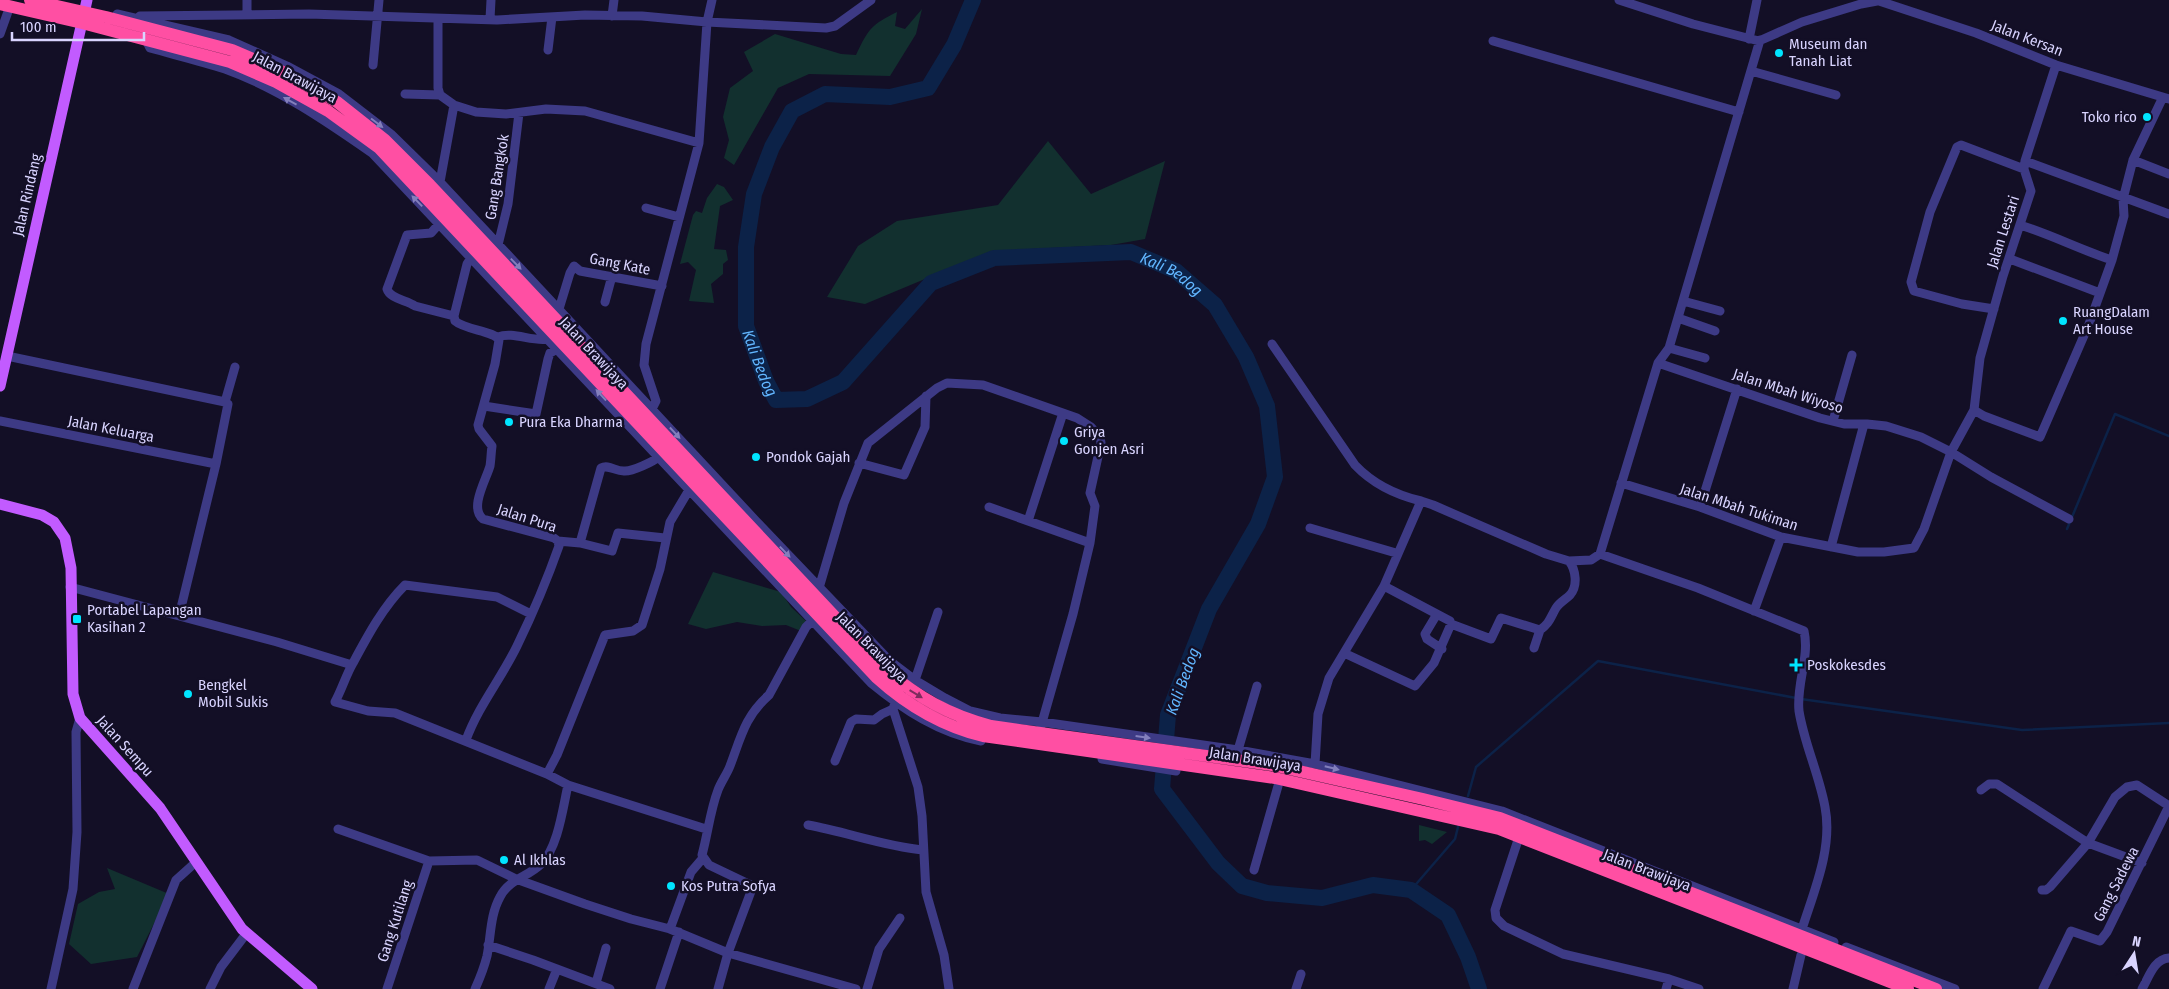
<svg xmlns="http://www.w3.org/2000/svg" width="2169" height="989" font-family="'Fira Sans Condensed',sans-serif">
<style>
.green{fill:#12302f}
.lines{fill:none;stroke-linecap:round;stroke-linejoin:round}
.stream{stroke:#0c2248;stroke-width:2.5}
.river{stroke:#0c2248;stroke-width:16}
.minor{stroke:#3d3a85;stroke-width:9}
.major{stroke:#c25bff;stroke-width:11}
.highway{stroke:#ff4fa3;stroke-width:12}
.oneway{fill:#837fbc}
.oneway2{fill:#7d2c5e}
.poi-dot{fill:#00e5ff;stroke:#130f26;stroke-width:2}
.labels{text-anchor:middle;stroke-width:5;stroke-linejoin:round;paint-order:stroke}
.street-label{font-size:15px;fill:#d9d4ff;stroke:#130f26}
.poi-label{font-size:15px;fill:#d9d4ff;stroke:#130f26;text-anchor:start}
.water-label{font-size:16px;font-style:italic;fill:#62b6ff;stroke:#130f26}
</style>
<rect width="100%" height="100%" fill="#130f26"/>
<path class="green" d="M922 9 916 34 890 76 809 74 778 88 734 165 724 158 729 140 723 117 730 88 753 71 744 52 775 34 841 54 856 55C869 28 871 25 897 12L895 26 905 29Z
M1048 141 1091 194 1165 161 1145 239 1111 245 992 251 865 304 827 297 858 246 897 221 998 205Z
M717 184 724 187 733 200 720 206 714 249 726 250 728 260 723 264V274L711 284 714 303 689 301 696 270 688 262 680 264 693 215 696 211 702 213 707 198Z
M713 572 781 592 791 607 806 621 801 631 786 625 762 626 737 622 706 629 688 624Z
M1419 825 1447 832 1432 844 1425 840 1419 841Z
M107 868 169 894 137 957 91 964 69 944 78 904 99 892 115 889Z"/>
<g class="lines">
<path class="stream" d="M2067 529 2115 414 2169 436
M1801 699 2022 730 2169 723
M1468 796 1476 767 1598 661 1796 698
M1411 890 1455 839 1459 823"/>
<path class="river" id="s1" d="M973 0 954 45 928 88 890 97 825 94 792 111 772 147 754 194 746 247V326L766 381 776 400 807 399 843 382 931 283 994 258 1131 252 1176 271 1215 305 1246 357 1267 406 1275 477 1258 524 1209 609 1168 715 1162 789 1218 863 1242 886 1267 893 1322 898 1373 885 1411 890 1448 915 1468 957 1479 989"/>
<path class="minor" d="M1619 0 1693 24 1759 41 1802 22 1861 4 1877 1
M1876 0 1976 33 2056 65 2169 99
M117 14 229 40 287 66 339 94 391 134 440 182 756 521 890 661 915 680 945 698 970 711 1000 718 1042 722 1238 750 1315 764 1502 811 1834 942
M247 15V0
M140 16 309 14 497 20 585 15 642 16 707 22 826 28 835 26 871 0
M612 16 614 0
M438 19V88L440 95 454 105 476 112 506 114 546 109 585 111 699 143
M490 19 491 0
M0 34 10 6
M1749 39 1757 0
M146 40 150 48C175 55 201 61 225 69 278 88 326 121 372 153L871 683C904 710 939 733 981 741
M1493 41 1739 112
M548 50 552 17
M373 65 379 0
M1751 71 1836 95
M405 94 440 95
M2133 160 2169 174
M2025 161 2169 214
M440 182 454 105
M646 208 679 217
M439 224 431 233 407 235 387 289C390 299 407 300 415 306L454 316
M2020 225C2052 235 2081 250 2112 260
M498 245 508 204 519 113
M2010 259 2100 293
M1683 301 1720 311
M605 302 612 276
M559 309 570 273 574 266 580 271 662 286
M1994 309 1962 304 1914 291 1911 282 1930 212 1957 147 1961 145 2024 169
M1678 318 1715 331
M498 337C513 331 532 342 548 339
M1272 344 1355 465C1373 484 1396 495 1421 501
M1669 348 1705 358
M7 356 225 402
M1658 363 1820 418 1844 424H1867L1886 426 1921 437 1951 452 1991 477 2069 519
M484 406 536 414 548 359 550 353 557 349
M652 409 656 401 644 365 646 344 699 143 707 22 712 0
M1974 410 1980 358 2003 276 2031 191 2024 169 2025 161 2056 65
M0 421 216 464
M1833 421 1852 355
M859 463 904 475 925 427 926 396
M1621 483 1700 507 1781 537 1858 552H1884L1914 548 1924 529 1951 452 1974 410 1984 416 2040 437 2089 324 2112 260 2124 216 2123 199 2133 160 2163 97
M989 507 1090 543
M1700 507 1737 389
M1028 521 1063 413
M1310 528 1396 553
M558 541 580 543 612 551 618 533 665 538
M580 543 601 468C609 464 616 472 625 471 633 471 653 462 658 457
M1831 547 1864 424
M1600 554 1698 588 1804 631C1810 657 1796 684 1799 711 1804 743 1819 774 1825 807 1833 848 1814 891 1802 929
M1384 586 1450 621 1451 624 1491 639 1501 618 1540 630C1550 623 1550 618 1556 608 1559 603 1566 599 1570 595 1578 586 1576 570 1569 561
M70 587 277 642 352 665
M819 588 844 503 868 443 937 388 947 383 983 385 1077 418 1091 427 1100 437 1101 443 1090 493 1095 506 1090 543 1073 614 1041 726
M1754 611 1781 537
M1437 614 1425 634 1427 639 1442 649
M179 616 216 464 228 404 225 402 235 367
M1534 648 1540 630
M1344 653 1415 686 1434 663 1451 624
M915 680 938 612
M895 703 893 709 918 787 922 816 926 892 944 955 949 989
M466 740C479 705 501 679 517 646 533 613 547 580 559 546L558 541 554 538 483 519C469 508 486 480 490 466 491 460 491 453 492 446L479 429 478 425 495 364 499 340C495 331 465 330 455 321L454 316 467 264 471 258
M1238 750 1257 686
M1102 759 1176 771
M835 761 851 722 856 719 874 720 882 714 893 709
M1315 764 1318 714 1329 678 1384 586 1421 501 1433 505 1546 554 1569 561 1591 560 1600 554 1658 363 1669 348 1760 40
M547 774 557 755 605 635 633 631 642 625 660 569 670 522 689 490
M568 785 706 829
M1981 790 1989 784H1997L2088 843 2142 863
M808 825C847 832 883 846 923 850
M338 829 429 861 477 860 516 879 585 904 631 919 670 929
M1519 837 1495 910 1496 918 1504 926 1563 954 1669 979 1699 989
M703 858 691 872 670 929 728 953 856 989
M1254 870 1278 786
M2042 890H2046L2050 887 2088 843 2115 797 2127 787 2137 785 2169 806
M488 945 533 960 610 989
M1846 947 1955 989
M596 983 606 948
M51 989 73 889 77 832 76 732 80 718
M133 989 176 880 196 862
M210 989 221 967 246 934
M387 989 429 861
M475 989C480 978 484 968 487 956 491 936 490 915 500 897 509 879 528 877 541 864 558 848 563 807 568 785L547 774 395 713 368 711 335 702C342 689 346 675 353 663 368 635 383 607 405 585L497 597 531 614
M549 989 557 969
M660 989 679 932
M718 989 728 953 753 886 709 865 702 855C708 833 710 811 718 790 721 782 727 774 730 766 741 737 745 716 769 695L806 627 812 621
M867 989 879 949 900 918
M1296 989 1301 974
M1666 989 1669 979
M1793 989 1801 955
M2043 989 2071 931 2100 941 2107 932 2169 806
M2142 989C2149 977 2154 959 2169 958"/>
<path class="major" d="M0 386 87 0
M0 504 42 515 54 522 65 538 71 568 73 694 80 718 160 808 242 929 312 989"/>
<path class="highway" d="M30 0 106 17 232 50 283 72 337 102 385 140 430 185 884 669C918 697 948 715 991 726L1272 765 1423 799 1500 818 1936 989
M0 4 82 23 230 62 276 82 328 111 379 148 876 677C908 706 942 726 983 736L1275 778 1499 829 1908 989"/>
</g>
<defs><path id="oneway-solid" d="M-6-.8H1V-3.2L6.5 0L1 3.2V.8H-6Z" transform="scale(1.25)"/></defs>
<g class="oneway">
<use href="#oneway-solid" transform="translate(290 101) rotate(-151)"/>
<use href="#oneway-solid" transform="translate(377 123) rotate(37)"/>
<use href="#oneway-solid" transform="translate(417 201) rotate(-134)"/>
<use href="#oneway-solid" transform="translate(516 264) rotate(46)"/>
<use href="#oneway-solid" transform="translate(601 395) rotate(-133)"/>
<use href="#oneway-solid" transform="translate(675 433) rotate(47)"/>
<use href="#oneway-solid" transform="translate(785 552) rotate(46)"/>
<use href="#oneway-solid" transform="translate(1143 737) rotate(8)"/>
<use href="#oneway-solid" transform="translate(1332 768) rotate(14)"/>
</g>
<use class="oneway2" href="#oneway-solid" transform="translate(916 694) rotate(31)"/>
<g class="poi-dot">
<circle cx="1779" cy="53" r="5"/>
<circle cx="2147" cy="117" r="5"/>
<circle cx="2063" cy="321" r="5"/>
<circle cx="509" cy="422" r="5"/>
<circle cx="1064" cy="441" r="5"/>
<circle cx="756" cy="457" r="5"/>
<rect x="72" y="614" width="10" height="10" rx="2.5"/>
<path d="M1793.5 657.5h5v5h5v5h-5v5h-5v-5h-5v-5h5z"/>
<circle cx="188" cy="694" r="5"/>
<circle cx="504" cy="860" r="5"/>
<circle cx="671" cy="886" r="5"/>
</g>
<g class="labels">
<g class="street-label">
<text transform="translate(2027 38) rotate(21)" y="5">Jalan Kersan</text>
<text transform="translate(295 77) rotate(28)" y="5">Jalan Brawijaya</text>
<text transform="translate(497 177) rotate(-81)" y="5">Gang Bangkok</text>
<text transform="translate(27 195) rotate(-77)" y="5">Jalan Rindang</text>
<text transform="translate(2003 232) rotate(-72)" y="5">Jalan Lestari</text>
<text transform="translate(620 264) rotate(11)" y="5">Gang Kate</text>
<text transform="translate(594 353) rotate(47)" y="5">Jalan Brawijaya</text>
<text transform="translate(1788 391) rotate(18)" y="5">Jalan Mbah Wiyoso</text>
<text transform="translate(111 429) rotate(11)" y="5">Jalan Keluarga</text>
<text transform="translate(1739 507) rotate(18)" y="5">Jalan Mbah Tukiman</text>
<text transform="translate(527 518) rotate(18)" y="5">Jalan Pura</text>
<text transform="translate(872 647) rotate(45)" y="5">Jalan Brawijaya</text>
<text transform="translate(125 746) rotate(48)" y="5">Jalan Sempu</text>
<text transform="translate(1255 759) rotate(9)" y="5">Jalan Brawijaya</text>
<text transform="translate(1647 870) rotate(21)" y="5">Jalan Brawijaya</text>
<text transform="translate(2116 884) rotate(-63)" y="5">Gang Sadewa</text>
<text transform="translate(395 921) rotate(-72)" y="5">Gang Kutilang</text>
</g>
<g class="poi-label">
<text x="1789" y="49">Museum dan<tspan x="1789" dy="17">Tanah Liat</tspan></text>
<text x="2137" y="122" text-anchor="end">Toko rico</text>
<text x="2073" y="317">RuangDalam<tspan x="2073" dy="17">Art House</tspan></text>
<text x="519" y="427">Pura Eka Dharma</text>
<text x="1074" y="437">Griya<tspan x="1074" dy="17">Gonjen Asri</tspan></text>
<text x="766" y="462">Pondok Gajah</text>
<text x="87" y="615">Portabel Lapangan<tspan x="87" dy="17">Kasihan 2</tspan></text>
<text x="1807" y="670">Poskokesdes</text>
<text x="198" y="690">Bengkel<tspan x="198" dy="17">Mobil Sukis</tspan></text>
<text x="514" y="865">Al Ikhlas</text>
<text x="681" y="891">Kos Putra Sofya</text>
</g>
<g class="water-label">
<text dy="6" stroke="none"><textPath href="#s1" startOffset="999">Kali Bedog</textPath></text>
<text dy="6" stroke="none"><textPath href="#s1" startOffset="504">Kali Bedog</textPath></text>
<text transform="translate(1182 681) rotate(-70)" y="6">Kali Bedog</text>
</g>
</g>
<g transform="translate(2134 954) rotate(12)" stroke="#130f26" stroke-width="4" paint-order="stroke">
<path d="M0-4L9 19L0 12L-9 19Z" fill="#d9d4ff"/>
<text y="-8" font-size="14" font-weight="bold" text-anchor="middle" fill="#d9d4ff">N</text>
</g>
<path d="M12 32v8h132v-8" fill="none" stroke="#d9d4ff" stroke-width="2.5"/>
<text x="20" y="32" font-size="15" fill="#d9d4ff" stroke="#130f26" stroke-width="4" paint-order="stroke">100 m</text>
</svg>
